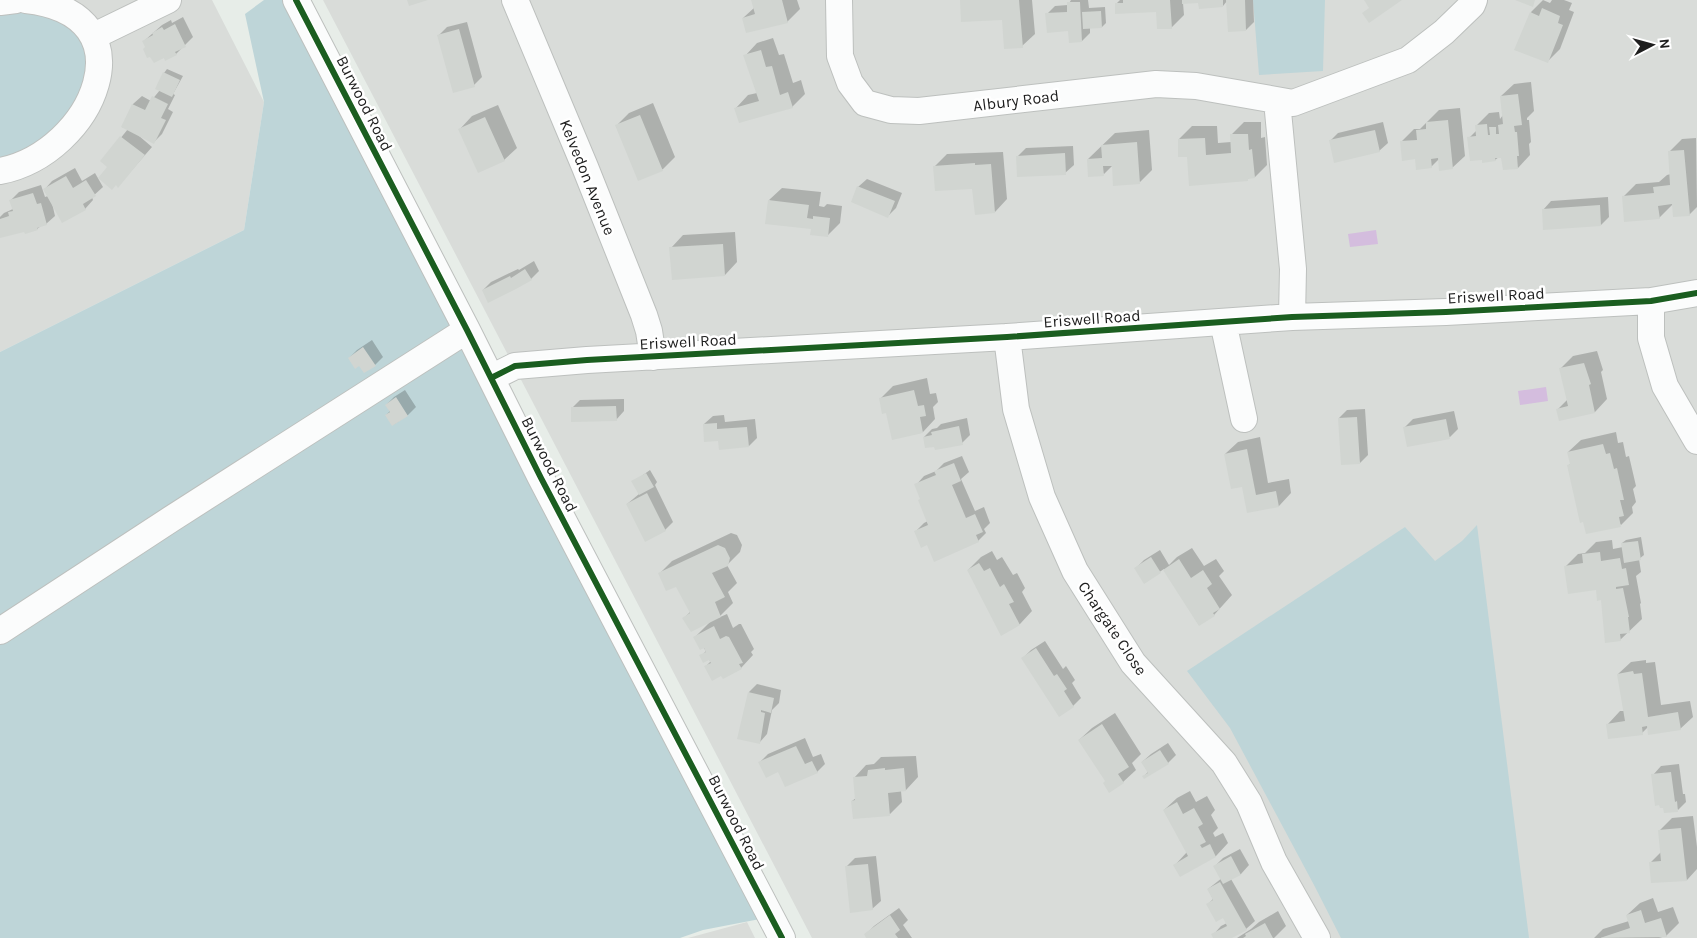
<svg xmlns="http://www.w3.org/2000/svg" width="1697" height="938" font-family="Karla,sans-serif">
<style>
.residential{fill:#d9dcd9}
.forest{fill:#bed5d8}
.water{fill:#d4bdde}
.shadow{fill:#0003}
.building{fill:#d1d5d1}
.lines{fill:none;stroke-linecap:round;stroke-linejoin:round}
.minor-casing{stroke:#bdc0be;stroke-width:28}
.minor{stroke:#fbfcfc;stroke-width:26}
.cycleway-casing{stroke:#fff;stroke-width:9}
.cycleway{stroke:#1b5e20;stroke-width:6}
.labels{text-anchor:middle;stroke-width:5;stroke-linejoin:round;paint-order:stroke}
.street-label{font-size:16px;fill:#1e1e1e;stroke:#fff}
</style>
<rect width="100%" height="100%" fill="#e7ede8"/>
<path class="residential" d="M0 0H212L264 102 244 230 0 352Z
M323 0H1697V938H812Z
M747 922 755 938H688Z"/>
<path class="forest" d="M264 0H287L760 919 703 930 680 938H0V352L244 230 264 102 245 14Z
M1253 0H1325L1323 71 1259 75Z
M28 8 77 30 89 65 78 103 49 137 0 162V9Z
M1477 525 1529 938H1341L1314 885 1230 728 1187 671 1405 527 1435 561 1462 541Z"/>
<path class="water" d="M1376 230 1378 244 1350 247 1348 234Z
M1546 387 1548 401 1520 405 1518 391Z"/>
<path class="shadow" d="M752 0H797L800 9 787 22 743 18 755 7Z
M962 0H1032L1035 34 1022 46 1003 18Z
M1071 0H1088L1089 8 1105 7 1106 23 1102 27 1090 28V33L1082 41 1070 30 1047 14 1055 6 1068 5Z
M1120 0H1253L1254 22 1246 30 1227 1 1223 6 1200 2 1183 3 1184 15 1171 28 1157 11 1116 4Z
M1543 0 1550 3 1552 0H1564L1572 3 1569 10 1574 12 1560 49 1547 62 1531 12Z
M183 17 193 37 176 54 165 59 164 56 147 47 144 41 162 25 171 20 172 23Z
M467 22 482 77 474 85 438 36 447 27Z
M773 38 779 55 784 54 793 83 801 80 805 94 792 107 736 108 748 95 757 93 745 56 757 43Z
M167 69 183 76 173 94 175 95 168 109 173 112 162 134 154 142 138 135 152 147 118 186 109 167 102 161 128 129 122 127 133 104 142 96 151 101 160 90 164 73Z
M1531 82 1534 111 1527 118V120H1529L1531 142 1529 144 1530 155 1518 168 1503 156 1499 157 1495 160 1469 138 1477 130 1476 126 1489 113 1499 112 1500 119 1503 115 1501 96 1514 84Z
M653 103 675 157 663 169 639 180 616 126 629 113Z
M498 105 517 148 504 160 460 129 472 116Z
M1460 108 1465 156 1452 168 1439 159 1431 167 1416 158 1401 142 1414 129H1420L1439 110Z
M1244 122H1261V138L1265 137 1267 165 1255 177 1249 178 1247 180 1188 156 1179 139 1192 126H1217L1218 143 1231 142V135Z
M1383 122 1388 143 1379 151 1330 141 1338 133Z
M1149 130 1152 170 1140 182 1113 165 1104 174 1088 159 1115 133Z
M1696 138 1697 207 1689 215 1673 204 1659 218 1623 197 1636 184 1659 182 1667 175 1671 174 1669 152 1682 139Z
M1073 146 1074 165 1065 173 1018 156 1026 148Z
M1003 152 1007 199 995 212 973 188 935 166 947 154Z
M75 168 82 181 95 173 103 187 92 197 93 200 85 209 52 203 55 216 46 224 41 226 37 229 0 234V217L4 213 13 209 11 200 19 192 41 185 45 197 48 196 44 190 52 181Z
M867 179 902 193 896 208 888 216 858 187Z
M782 188 821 192 819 206 824 207 827 204 842 206 840 223 827 236 813 228 769 200Z
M1608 197 1609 217 1601 225 1543 210 1551 201Z
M735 232 737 262 725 275 671 248 683 235Z
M534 261 539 271 531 279 483 290 491 282 518 269 519 270Z
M372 340 383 357 375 365 360 364 349 358 357 350Z
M1597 351 1603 370 1601 372 1607 399 1595 412 1558 409 1568 399 1561 368 1573 356Z
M927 378 930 394 936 393 938 402 933 407 935 419 923 432 887 412 880 399 893 386Z
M405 390 416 407 408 415 393 425 386 415 390 411 386 405 394 397Z
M624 399V411L616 420 572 408 580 400Z
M1365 409 1368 455 1360 463 1339 418 1347 410Z
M1454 411 1458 429 1450 437 1405 427 1413 419Z
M724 415 725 422 755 419 757 438 749 446 719 439 704 424 713 416Z
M967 418 970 435 962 443 924 437 932 429 937 428 941 424Z
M1616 432 1618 443 1623 442 1626 457 1629 456 1636 486 1633 489 1636 502 1632 507 1633 513 1621 525 1569 465 1571 463 1568 452 1581 440Z
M1260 437 1268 483 1289 479 1291 493 1279 506 1248 512 1243 485 1225 454 1238 442Z
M962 456 969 472 961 479 975 511 984 507 990 523 984 529 986 533 978 541 927 544 916 531 924 523 928 521 916 485 924 476 936 471 944 463Z
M650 470 657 482 655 485 673 522 665 530 627 504 639 494 633 482Z
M731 533 737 535 742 545 740 552 727 565 737 583 728 592 733 603 718 618 727 614 733 628 739 624H741L754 649 751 652 753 655 741 668 705 667 711 661 701 656 706 651 695 637 711 621 684 618 691 611 677 585 659 574 672 561Z
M1641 537 1644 555 1639 559 1641 572 1636 576 1641 603 1640 604 1642 619 1620 640 1597 589 1565 567 1578 554 1585 553 1596 542 1612 540 1613 549 1623 547 1622 543 1626 540Z
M1192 548 1204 566 1216 559 1224 571 1219 576 1232 595 1214 615 1199 625 1164 569 1144 582 1136 568 1144 560 1160 550 1169 565 1177 557Z
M992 551 997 560 1002 557 1013 575 1017 573 1025 588 1022 592 1032 611 1020 624 1002 634 968 570 981 557Z
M1045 641 1063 669 1066 666 1075 680 1072 683 1081 698 1073 706 1023 658 1031 650Z
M1646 660V663L1655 662 1661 705 1690 701 1693 717 1680 729 1648 727 1642 733 1608 724 1620 711H1624L1618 674 1631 662Z
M757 684 781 690 779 703 772 710 767 734 759 743 749 692Z
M1115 713 1141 754 1132 763 1136 770 1123 782 1106 781 1079 740 1092 728Z
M805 738 813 757 821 754 825 764 817 772 778 771 760 762 768 754Z
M1168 743 1176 755 1168 763 1144 776 1148 772 1142 762 1151 754Z
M916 756 918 777 906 790 901 791 902 802 890 814 852 801 856 798 854 778 866 765 874 764 881 757Z
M1679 764 1683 794H1685L1686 802 1678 810 1653 775 1661 766Z
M1190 791 1196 802 1207 796 1215 810 1211 815 1218 828 1213 833 1215 837 1223 833 1228 843 1216 856 1180 875 1175 865 1187 852 1164 810 1177 798Z
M1693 816 1697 847V869L1687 880 1650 863 1661 852 1659 831 1672 818Z
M1240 849 1249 865 1241 874 1231 879 1255 921 1246 929 1229 938H1214L1213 935 1221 926 1227 923 1223 917 1208 904 1213 899 1208 889 1222 878 1215 866 1223 858Z
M876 856 881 901 872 909 847 866 855 858Z
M1653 898 1658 912 1673 907 1679 923 1666 936 1659 938H1594L1603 929 1629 921 1627 915 1640 903Z
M899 908 908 920 903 925 912 938H868L865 935 874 926Z
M1278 911 1286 926 1274 938H1237L1251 929 1259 922Z"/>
<path class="building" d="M407 0H428L409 6Z
M751 0H782L788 23 746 33 742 18 755 14Z
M960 0H1019L1023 48 1004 49 1002 20 961 22Z
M1123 0H1170L1172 29H1157L1156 12 1115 14V3H1123Z
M1182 0H1223V7L1199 9 1198 3 1182 4Z
M1226 0H1245L1246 31 1228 32Z
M1364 0H1402L1369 23 1362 13 1369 8Z
M1515 0H1535L1533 7Z
M1067 2H1080L1082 42 1069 43 1068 31 1047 33 1045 13 1067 12Z
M1542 8 1560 16 1558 23 1563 25 1548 63 1514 50 1530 12 1539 16Z
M1101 11 1102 28 1083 29 1082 12Z
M175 24 186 47 175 52 177 55 165 61 164 58 154 63 150 57 147 58 143 49 145 47 142 41 153 35 152 33 162 27 164 30Z
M459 29 475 87 453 93 437 35Z
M761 50 766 67 772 66 780 95 788 92 793 108 739 123 734 108 759 101 743 55Z
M163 72 180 80 172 97 155 89Z
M1518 94 1522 125 1514 126 1515 132H1517L1519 156H1517L1518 169 1503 170 1501 158H1495L1496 161 1482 163V160L1470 161 1467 137 1476 136 1475 125 1487 124 1488 135H1490L1489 127H1496V134H1499L1498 125 1503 124 1500 96Z
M152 96 168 104 161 118 166 120 154 144 121 127 132 104 145 110Z
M640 115 663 171 638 181 615 125Z
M485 117 505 161 478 173 458 129Z
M1448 120 1453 169 1439 171 1438 158 1431 159 1432 168 1416 170 1415 159 1402 161 1400 141 1417 140 1416 130 1426 129V122Z
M1375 130 1380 152 1334 163 1329 140Z
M1230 134H1248L1249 150 1252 149 1255 178 1248 179V181L1189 186 1187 157H1178V139L1205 138 1206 155 1231 153Z
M120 136 145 155 118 188 116 185 112 190 98 178 107 167 100 161Z
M1137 142 1140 184 1113 186 1112 166H1103L1104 176 1088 177 1087 159 1102 158 1101 145Z
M1684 150 1690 216 1673 217 1672 204 1658 206 1660 219 1624 222 1622 196 1654 193 1653 187 1670 185 1668 151Z
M1065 153 1066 175 1017 177 1016 156Z
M975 163V165L991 164 995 213 975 215 972 189 935 191 933 166Z
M66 176 73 188 86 180 96 196 83 204 86 210 62 223 43 189Z
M857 186 895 201 888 218 851 202Z
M33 193 37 204 41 203 47 225 37 228 38 230 25 234 24 232 0 238V219L9 216 8 212 13 211 9 200Z
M768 200 809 205 807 218 813 219V216L830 218 828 237 810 235 811 229 765 224Z
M1600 205 1601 226 1543 230 1542 209Z
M723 244 725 276 672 280 669 247Z
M525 269 532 280 516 289 488 303 482 290 510 276 511 278Z
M363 347 376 366 364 373 359 366 355 369 348 358Z
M1584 363 1591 384 1589 385 1595 413 1559 421 1556 409 1568 406 1559 368Z
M914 390 918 406 924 405 926 416 920 417 923 433 892 440 886 413 882 414 879 398Z
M396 397 408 416 392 426 385 415 390 412 385 405Z
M616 406 617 421 571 422V407Z
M1357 417 1360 464 1341 465 1338 418Z
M1446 419 1450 439 1407 447 1403 427Z
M717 423V429L747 427 749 447 719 450 718 441 704 442 703 424Z
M959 426 963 445 935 450 934 447 925 448 923 437 932 435 931 432Z
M1603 444 1606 454 1610 453 1614 469 1617 468 1624 500H1620L1624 516 1619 517 1621 527 1586 534 1583 522 1580 523 1567 465 1570 464 1567 452Z
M1247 449 1256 495 1276 491 1279 507 1247 513 1242 487 1231 489 1224 454Z
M954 463 961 481 952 485 966 518 975 514 983 532 976 535 979 542 934 562 927 545 921 548 914 531 928 525 918 500 920 499 914 484 936 475 934 471Z
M646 473 654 487 639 495 631 481Z
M647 493 666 531 645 542 626 504Z
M1638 541 1641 560 1624 563 1621 543Z
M718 545 725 548 730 558 728 566 712 573 725 597 715 602 721 617 691 632 682 618 690 613 676 587 666 591 658 573Z
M1600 552 1601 561 1620 558 1622 569 1626 568 1629 585 1616 587V589L1623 588 1629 617H1628L1630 633 1620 634 1621 641 1605 643 1601 600 1597 601 1596 590 1568 594 1564 566 1583 563 1582 554Z
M1151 557 1161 573 1144 584 1134 568Z
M1179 559 1191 578 1203 570 1212 584 1207 588 1220 609 1213 613 1215 616 1199 626 1163 570Z
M979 563 984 571 990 568 1000 587 1004 584 1014 602 1009 604 1020 625 1001 636 967 570Z
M714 626 720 639 726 636 729 637 743 663 739 664 742 669 723 679 721 676 712 681 704 666 711 663 709 660 703 663 699 655 706 652 704 648 700 650 693 637Z
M1036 648 1054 676 1057 674 1067 689 1064 691 1074 707 1059 717 1021 658Z
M1633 671 1634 674 1642 673 1648 717 1678 712 1681 730 1648 735 1647 726 1642 727 1643 735 1608 739 1606 724 1625 721 1617 674Z
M748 692 774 698 771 713 761 710V712L765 713 760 744 737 739Z
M1102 724 1129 767 1118 774 1124 783 1109 793 1103 783 1105 781 1078 740Z
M796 746 805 764 812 761 818 773 785 787 778 772 766 778 758 762Z
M1160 750 1169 764 1144 779 1142 776 1148 773 1141 762Z
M885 768V770L904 768 906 791 888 793 890 816 853 819 851 801 855 800 853 777 867 776 868 770Z
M1671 772 1675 802 1677 801 1678 812 1664 813 1663 808H1660L1659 805 1655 806 1651 774Z
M1177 802 1183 814 1194 808 1203 824 1198 827 1206 842 1200 845 1202 848 1210 844 1216 857 1180 877 1173 865 1188 856 1163 810Z
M1681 828 1687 881 1651 883 1649 862 1661 861 1658 830Z
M1231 856 1241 875 1223 884 1213 866Z
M868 864 873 910 850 913 845 866Z
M1220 882 1247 930 1232 938H1213L1211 934 1227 926 1223 918 1216 922 1206 904 1213 900 1207 889Z
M1641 910 1645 923 1661 918 1667 937 1600 938 1630 928 1626 915Z
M890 915 900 930 895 934 898 938H866L864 934Z
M1265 923 1273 938H1243L1246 936 1245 934Z"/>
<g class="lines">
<defs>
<path id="minor" d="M296 0 467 330 541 478 782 938
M515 0 585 167 644 315 649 331 653 357
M839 0 840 56 850 83 865 103 891 110 919 111 1156 84 1196 86 1293 103 1408 60 1444 32 1472 5 1474 0
M0 2 16 0
M94 36 168 0
M1277 101 1293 269 1292 317
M0 171C93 153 154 14 26 0
M1651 301V338L1665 386 1697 441
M1223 322 1244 419
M1007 337 1016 409 1042 497 1075 571 1133 663 1224 763 1249 803 1274 862 1317 938
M491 378 515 366 587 360 1007 337 1292 317 1446 312 1651 301 1697 293
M0 631 171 519 467 330"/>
</defs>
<use href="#minor" class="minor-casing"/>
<use href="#minor" class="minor"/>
<defs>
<path id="cycleway" d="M296 0 467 330 541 478 782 938
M491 378 515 366 587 360 1007 337 1292 317 1446 312 1651 301 1697 293"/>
</defs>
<use href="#cycleway" class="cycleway-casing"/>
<use href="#cycleway" class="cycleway"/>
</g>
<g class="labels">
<g class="street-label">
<text transform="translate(1016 100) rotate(-7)" y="6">Albury Road</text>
<text transform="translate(365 103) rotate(63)" y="6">Burwood Road</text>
<text transform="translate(588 177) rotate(68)" y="6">Kelvedon Avenue</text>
<text transform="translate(1496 295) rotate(-3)" y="6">Eriswell Road</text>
<text transform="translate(1092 318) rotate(-4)" y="6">Eriswell Road</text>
<text transform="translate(688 341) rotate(-3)" y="6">Eriswell Road</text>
<text transform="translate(550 464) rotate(63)" y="6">Burwood Road</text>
<text transform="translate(1113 628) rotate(56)" y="6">Chargate Close</text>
<text transform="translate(737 822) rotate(63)" y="6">Burwood Road</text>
</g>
</g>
<g transform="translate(1652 45) rotate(84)" stroke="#ffffff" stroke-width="4" paint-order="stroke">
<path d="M0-4L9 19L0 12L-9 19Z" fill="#1e1e1e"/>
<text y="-8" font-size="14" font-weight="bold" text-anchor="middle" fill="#1e1e1e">N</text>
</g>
</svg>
